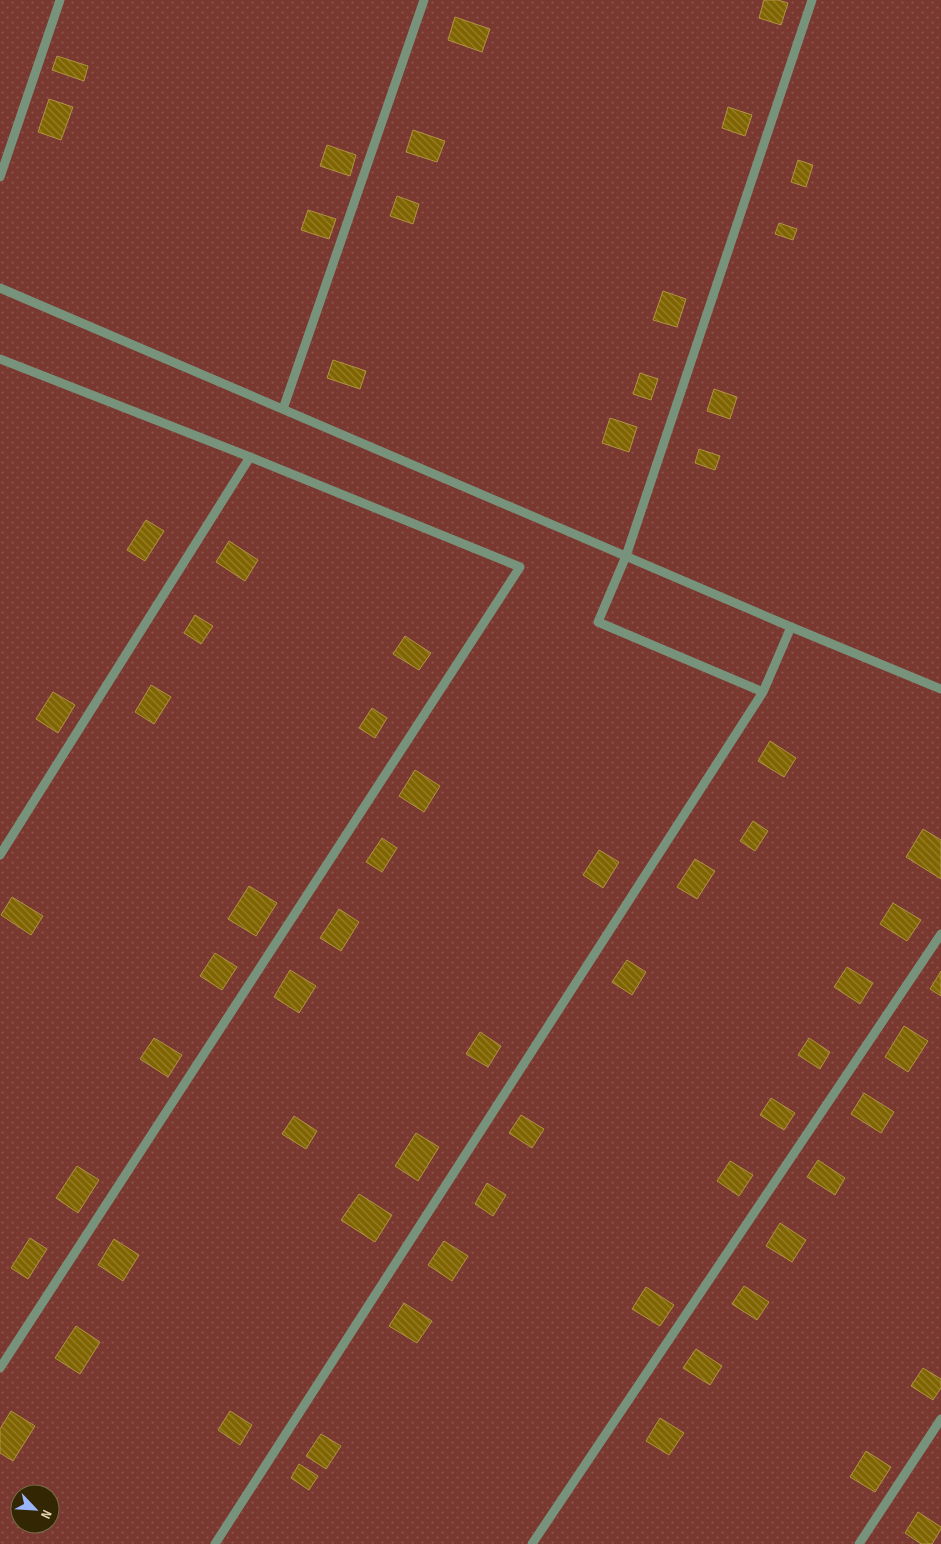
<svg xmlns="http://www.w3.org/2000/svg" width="941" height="1544" font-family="'Sofia Sans Condensed',sans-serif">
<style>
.garden{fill:url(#garden-dots);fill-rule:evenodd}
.building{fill:url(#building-back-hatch);stroke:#b19343}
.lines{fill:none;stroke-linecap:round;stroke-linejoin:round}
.minor{stroke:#78937b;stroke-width:9}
</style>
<defs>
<pattern id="garden-dots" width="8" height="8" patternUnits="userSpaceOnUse" patternTransform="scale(1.25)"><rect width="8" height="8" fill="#793830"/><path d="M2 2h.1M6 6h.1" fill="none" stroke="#8c544b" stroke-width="1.8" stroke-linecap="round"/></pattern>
<pattern id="building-back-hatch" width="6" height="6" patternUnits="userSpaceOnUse" patternTransform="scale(1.25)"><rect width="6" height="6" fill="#806401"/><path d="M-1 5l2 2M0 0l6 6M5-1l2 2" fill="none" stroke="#98812f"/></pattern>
</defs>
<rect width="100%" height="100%" fill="#4f3f14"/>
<path class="garden" d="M0 0H941V1544H0ZM20 1494H50V1524H20Z"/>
<path class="building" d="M764 0H778L788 3 781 25 759 18Z
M455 17 490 29 482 52 448 40Z
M57 56 88 66 84 81 52 70Z
M49 99 73 107 61 140 38 132Z
M728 107 752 115 745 136 722 128Z
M413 130 445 141 437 162 406 152Z
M327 145 356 155 350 176 320 166Z
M798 160 813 165 806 187 791 182Z
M397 196 419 204 413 224 390 216Z
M308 210 336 219 329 239 301 230Z
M779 223 797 229 793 240 775 234Z
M663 291 686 299 677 327 653 320Z
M333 360 366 371 360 389 327 378Z
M640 373 658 379 651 400 633 394Z
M714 389 737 397 730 419 707 411Z
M610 418 637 427 629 452 602 443Z
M699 449 720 456 715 470 695 463Z
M146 520 164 531 145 561 127 550Z
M229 541 258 560 245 581 216 562Z
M195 615 213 626 201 644 184 633Z
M405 636 431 653 419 670 393 654Z
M151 685 171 697 154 724 135 712Z
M53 692 75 705 58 733 36 719Z
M372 708 387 718 375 738 359 728Z
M770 741 796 758 784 777 758 761Z
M415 770 440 786 424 812 399 796Z
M753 821 768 831 755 851 740 841Z
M923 829 941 840V879L906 857Z
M382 838 397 848 382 872 366 862Z
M599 850 619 862 603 888 583 875Z
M695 859 715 871 697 899 677 887Z
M249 886 277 903 256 936 228 919Z
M12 897 43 916 31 935 1 915Z
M893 903 921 920 907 941 880 924Z
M339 909 359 922 341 951 320 938Z
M215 953 237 967 222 990 200 976Z
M627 960 646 972 632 995 612 982Z
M847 967 873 983 860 1004 834 987Z
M290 970 316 986 299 1013 274 997Z
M941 971V996L930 989Z
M904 1026 928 1041 908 1072 885 1057Z
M480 1032 501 1046 488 1067 466 1054Z
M154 1038 182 1055 168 1077 140 1059Z
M809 1038 830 1052 820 1069 798 1055Z
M864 1093 894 1112 881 1133 851 1114Z
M771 1098 795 1113 784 1130 760 1115Z
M521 1115 544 1129 532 1148 509 1133Z
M294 1116 317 1131 306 1149 282 1134Z
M416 1133 439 1147 418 1181 395 1166Z
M818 1160 845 1178 835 1195 807 1177Z
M730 1161 753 1175 739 1196 717 1181Z
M77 1166 99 1180 78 1213 56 1198Z
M487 1183 506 1195 493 1216 475 1204Z
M359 1194 392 1215 375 1242 341 1220Z
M780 1223 806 1240 792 1262 766 1246Z
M30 1238 47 1249 28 1279 11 1268Z
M114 1239 139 1255 123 1281 98 1265Z
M444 1241 468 1256 452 1281 428 1265Z
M744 1286 769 1302 757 1320 732 1304Z
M646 1287 674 1305 660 1326 632 1309Z
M404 1303 432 1321 417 1343 389 1326Z
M76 1326 100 1342 80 1374 55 1358Z
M696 1349 722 1366 710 1385 683 1368Z
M923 1368 941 1379V1388L933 1400 911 1386Z
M11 1411 35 1426 13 1461 0 1453V1429Z
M230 1411 252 1425 240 1445 218 1430Z
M660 1418 684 1433 669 1455 646 1441Z
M321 1434 341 1446 326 1469 306 1456Z
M866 1451 891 1467 875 1492 850 1477Z
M299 1464 318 1476 309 1490 291 1478Z
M918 1512 941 1527V1529L932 1544H921L905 1533Z"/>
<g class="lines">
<path class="minor" d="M0 177 60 0
M0 288 791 627 941 689
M0 359 250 457 520 567 0 1368
M283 409 424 0
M763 692 598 622 626 556 812 0
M0 855 250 457
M215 1544 763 692 791 627
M532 1544 941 934
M859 1544 941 1419"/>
</g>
<g transform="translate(35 1509) rotate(115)"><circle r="24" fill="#322603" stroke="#7a6c48"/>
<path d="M0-4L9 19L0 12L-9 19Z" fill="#9bb5fd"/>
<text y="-8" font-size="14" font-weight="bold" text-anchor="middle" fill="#e5d6b0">N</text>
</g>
</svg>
